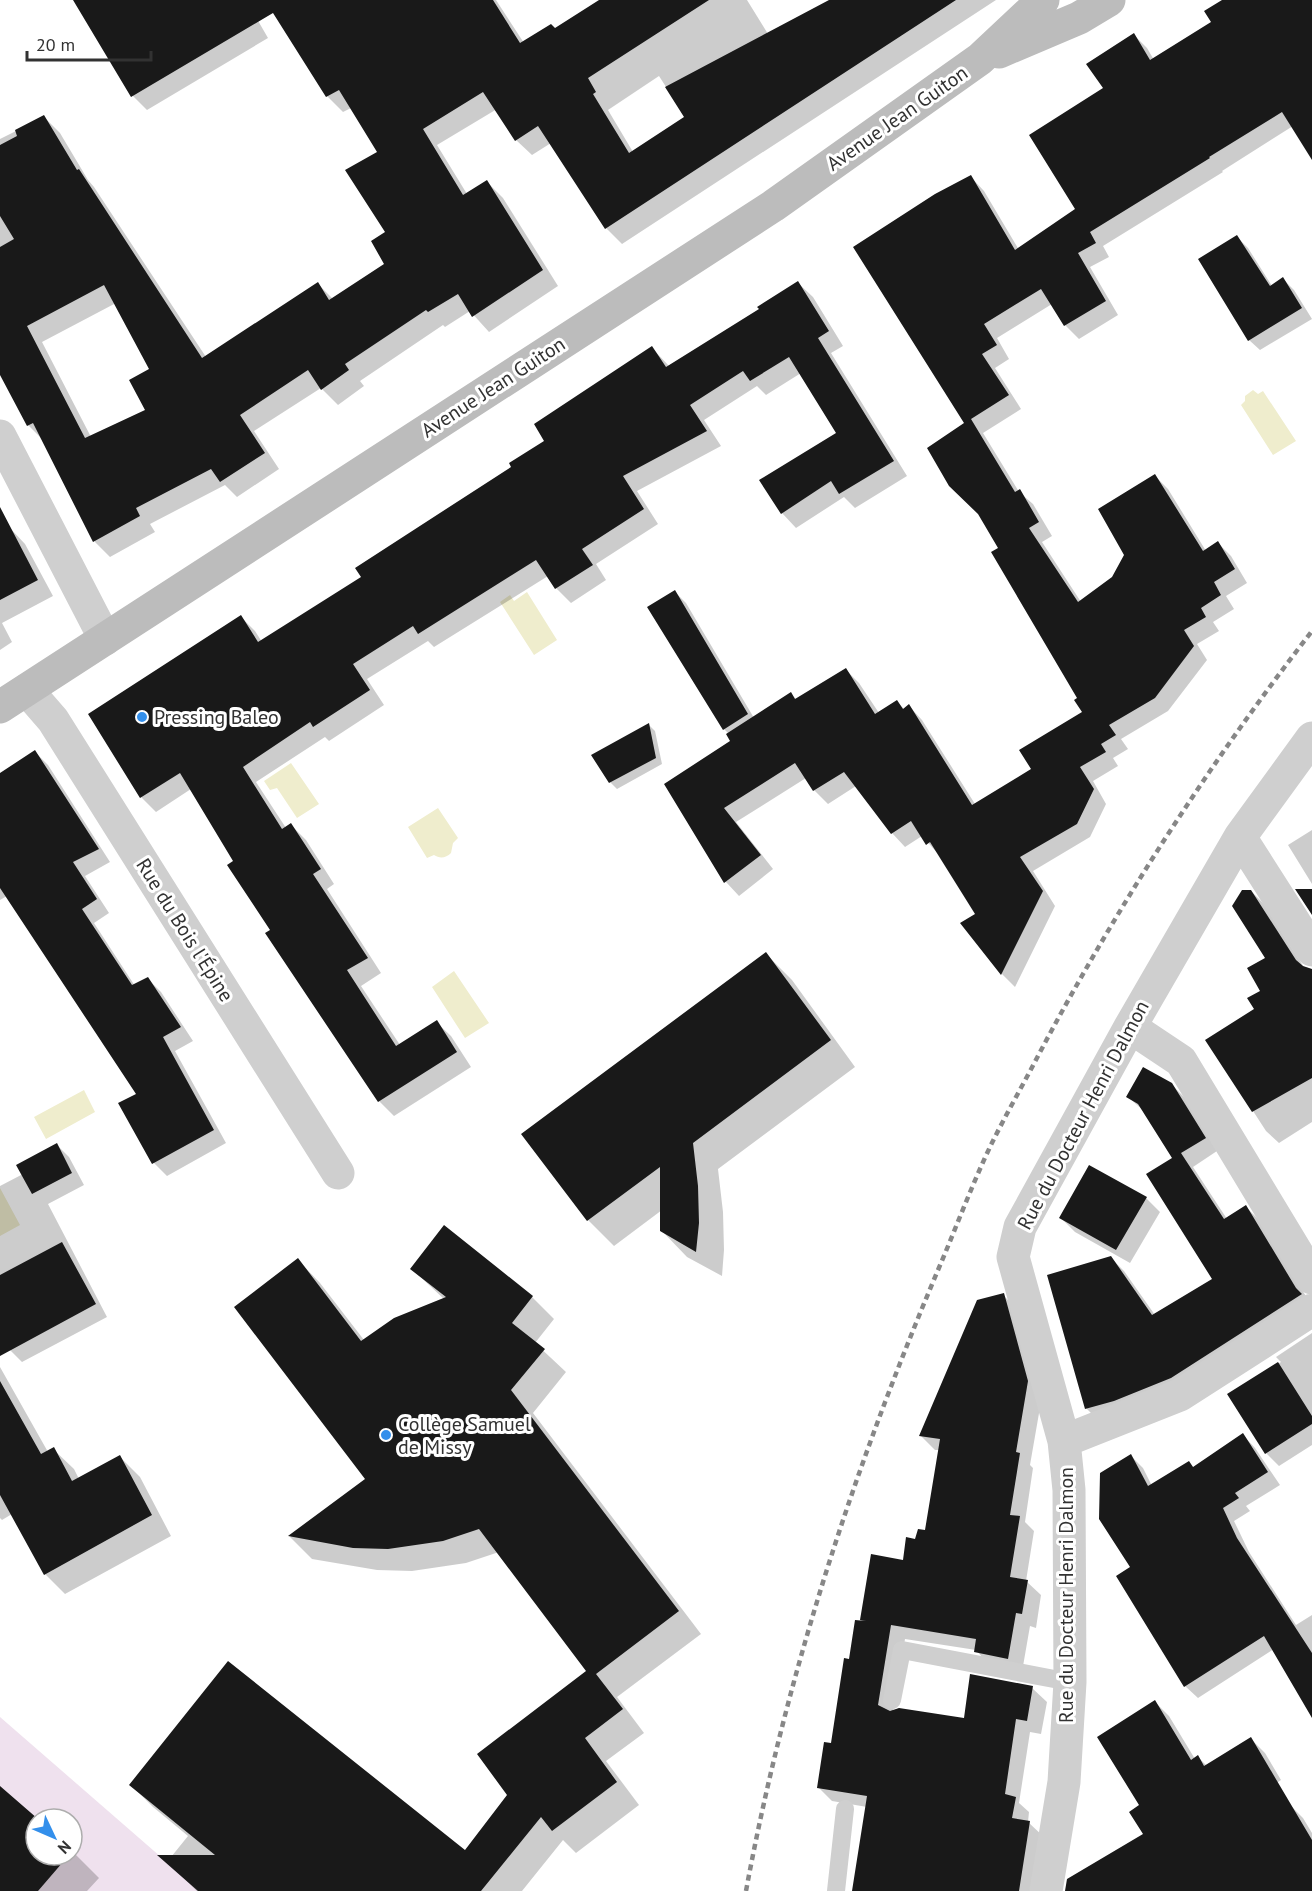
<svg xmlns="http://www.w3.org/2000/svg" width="1312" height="1891" font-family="'PT Sans',sans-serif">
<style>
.green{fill:#efe1ee;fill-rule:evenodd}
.water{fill:#efedcd}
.shadow{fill:#0003;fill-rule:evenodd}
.building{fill:#191919;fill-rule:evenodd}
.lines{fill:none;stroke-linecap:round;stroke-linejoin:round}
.service{stroke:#cfcfcf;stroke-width:18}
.minor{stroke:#cfcfcf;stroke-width:33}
.secondary{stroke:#bcbcbc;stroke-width:33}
.rail{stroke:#878787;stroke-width:4.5;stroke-dasharray:6 4.5;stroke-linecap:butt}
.poi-dot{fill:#338feb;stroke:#fff;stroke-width:2}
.labels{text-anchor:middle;stroke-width:6;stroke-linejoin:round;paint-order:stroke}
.street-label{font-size:20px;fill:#323232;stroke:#fff}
.poi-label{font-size:20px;fill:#323232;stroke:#fff;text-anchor:start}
</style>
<rect width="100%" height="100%" fill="#fff"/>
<path class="green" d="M0 1717 200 1891H0ZM36 1819H72V1855H36Z"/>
<path class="water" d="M1253 390 1258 394 1263 391 1296 441 1273 455 1241 405 1245 401V396Z
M527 592 557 640 534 655 500 602 510 595 514 601Z
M291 763 319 804 297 818 277 788 270 790 264 781Z
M438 808 458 838 453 843 451 853C446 858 440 859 434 855L427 858 408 827Z
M454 971 489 1023 465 1038 432 987Z
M84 1090 95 1112 46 1139 34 1117Z
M0 1188 20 1225 0 1236Z"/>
<path class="shadow" d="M74 0H246L268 38 147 110 133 96Z
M276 0H496L524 43 555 30 601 0H747L768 34 832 0H996L622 244 606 228 551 143 532 155 516 140 497 109 437 145 467 194 487 182 503 198 558 286 489 332 470 311 445 327 443 325 360 381 364 386 338 405 321 388 254 431 279 469 237 497 225 485 150 524 155 532 110 557 95 542 44 441 28 425 0 371V139L44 117 60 133 88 180 94 187 206 357 318 284 333 299 386 265 387 233 379 152 351 108 343 112 327 96ZM659 76 686 118 633 152 608 110ZM116 303 151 370 147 411 91 437 42 342Z
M1224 0H1312V154L1293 126 1222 171 1223 172 1103 246 1109 257 1090 267 1118 315 1079 339 1065 325 1052 304 997 338 1009 359 995 368 1021 409 983 433 1019 492 1033 504 1052 536 1042 542 1081 602 1113 578 1126 555 1155 476 1168 489 1206 551 1218 543 1231 556 1247 583 1226 596 1234 609 1213 622 1219 631 1197 644 1207 660 1168 711 1121 739 1128 749 1113 758 1118 766 1093 781 1106 804 1090 837 1033 871 1055 906 1015 987 1002 974 962 923 977 914 941 857 922 836 905 847 892 833 856 786 828 804 814 790 806 778 736 822 773 869 739 896 726 882 666 785 732 741 729 734 724 729 675 592 686 603 754 718 791 694 797 700 846 670 859 683 879 713 897 702 904 709 909 706 922 720 975 804 1033 770 1084 713 1079 698 1000 549 966 424 971 177 984 191 1019 250 1077 209 1105 89 1134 35 1147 48 1154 60 1213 23Z
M1237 237 1248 248 1272 286 1283 279 1294 290 1312 319 1260 350 1249 340Z
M798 283 813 297 843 346 831 353 907 476 855 508 844 497 796 528 782 513 838 433 801 373 766 395 757 386 704 420 721 446 637 491 658 524 596 564 606 580 571 603 556 588 548 576 434 647 428 641 367 679 384 705 329 741 325 737 256 782 286 828 291 825 306 840 334 884 327 889 381 973 361 986 400 1045 436 1022 451 1036 471 1067 394 1116 379 1101 267 934 272 931 235 861 191 789 156 812 142 798 90 715 241 617 255 631 262 642 363 577 513 468 652 348 669 366 761 310Z
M9 527 25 544 53 596 2 623 12 642 0 650V530Z
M649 725 655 731 662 764 617 789 610 782Z
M35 752 48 765 110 862 85 876 109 913 94 923 135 986 148 979 161 992 193 1041 175 1051 226 1143 167 1176 154 1163 138 1094 7 896 0 900V775Z
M1312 830V884L1288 845Z
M1251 891 1264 904 1305 969 1312 970V1122L1279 1143 1266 1131 1207 1040 1256 1009 1262 992 1267 958Z
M766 954 792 980 855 1067 718 1169 723 1212 724 1250 722 1276 687 1257 662 1231V1210L614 1246 588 1220 523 1134Z
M1171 1084 1185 1098 1217 1151 1193 1167 1227 1219 1246 1207 1259 1220 1312 1306 1099 1421 1086 1408 1111 1258 1124 1271 1155 1315 1214 1279 1174 1159 1145 1112 1128 1097Z
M57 1145 69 1157 84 1185 48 1204 107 1317 22 1362 10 1350 0 1331V1186L23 1174Z
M1146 1198 1160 1212 1130 1263 1075 1232 1061 1218Z
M298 1260 320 1283 364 1340 445 1300 412 1269 532 1297 554 1319 535 1343 566 1372 533 1413 701 1634 617 1697 644 1733 606 1761 639 1805 576 1853 563 1840 522 1891H197L167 1862 188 1836 153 1807 131 1785 465 1852 509 1795 588 1671 499 1552 466 1563 412 1571 377 1570 312 1559 290 1537 367 1479Z
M1003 1295 1017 1309 1042 1396 1030 1465 1033 1468 1025 1522 1034 1531 1026 1581 1041 1595 1036 1628 1030 1626 1022 1672 990 1666 976 1650 905 1639 893 1712 965 1719 1032 1688 1047 1702 1041 1734 1030 1732 1019 1803 1029 1812 1028 1822 1044 1837 1035 1891H853L867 1807 832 1801 818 1787 833 1745 851 1661 865 1623 862 1620 904 1561 916 1541 926 1531 939 1450H935L921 1436Z
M1312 1333V1445L1279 1466 1266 1453 1229 1394 1281 1362 1276 1357Z
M0 1367 48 1452 53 1449 74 1469 79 1479 120 1457 140 1477 171 1536 65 1594 45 1574 12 1514 2 1520 0 1518Z
M1243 1435 1255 1448 1280 1485 1246 1506 1250 1511 1234 1521 1249 1552 1296 1625 1312 1615V1706L1274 1649 1198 1698 1185 1686 1132 1567 1131 1456 1143 1468 1152 1486 1189 1463 1194 1468Z
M1155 1702 1169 1716 1195 1759 1198 1757 1207 1766 1251 1739 1265 1753 1281 1780 1210 1827 1289 1804 1303 1818 1312 1833V1891H1090L1146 1835 1141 1806Z
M0 1788 36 1820V1855H72V1851L99 1878 87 1891H0Z"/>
<path class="building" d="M73 0H493L520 43 551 24 555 28 599 0H709L588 78 596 92 593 94 629 153 684 117 665 87 829 0H956L605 229 538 126 515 141 483 92 423 129 463 195 487 180 543 270 472 317 458 294 428 312 426 310 345 364 349 370 321 390 308 370 240 415 265 453 220 482 211 469 136 508 140 516 93 542 33 423 27 426 0 375V247L14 239 0 216V145L17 136 15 130 44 115 77 170 79 169 202 358 318 282 329 300 384 264 371 241 385 232 345 170 377 152 339 90 326 97 273 13 131 97ZM104 285 149 369 129 380 145 410 85 438 27 326Z
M1222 0H1312V160L1282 112 1209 157 1210 158 1090 232 1096 243 1078 253 1106 301 1064 326 1041 289 984 324 997 345 982 354 1009 395 971 419 1015 492 1020 489 1039 522 1029 528 1078 602 1112 577 1124 555 1098 509 1155 474 1203 551 1218 541 1235 569 1214 582 1221 595 1201 608 1206 617 1184 630 1194 646 1155 698 1109 725 1116 735 1101 744 1106 752 1080 767 1094 789 1077 824 1020 857 1043 891 1001 975 960 923 975 914 930 842 926 845 911 821 891 834 844 772 813 791 795 763 724 808 761 855 724 883 664 784 730 741 726 734 791 692 795 699 846 668 875 714 897 700 903 709 909 704 972 805 1031 769 1019 750 1082 712 1074 700 1077 698 991 552 998 548 978 514 949 486 927 448 964 423 853 247 935 194 971 175 1015 250 1075 209 1029 135 1103 88 1086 64 1134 33 1150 60 1211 22 1204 11Z
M1237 235 1270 286 1283 277 1302 308 1248 341 1198 259Z
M798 281 829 331 818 338 894 461 839 494 831 481 781 514 759 480 836 433 789 357 750 381 743 371 690 405 707 431 623 476 644 509 582 549 593 565 555 589 536 560 418 634 413 626 353 664 370 690 313 727 310 722 243 767 282 829 291 823 321 869 313 874 368 958 347 970 396 1046 437 1020 457 1052 378 1102 265 933 270 930 227 865 233 861 180 773 140 798 88 714 241 615 258 642 361 577 355 568 511 467 509 463 544 441 534 424 652 346 666 367 759 309 757 307Z
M0 507 38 580 0 600Z
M675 590 748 714 723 730 647 607Z
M649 723 656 758 609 783 591 755Z
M35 750 99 849 73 862 97 899 82 909 132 985 148 977 181 1027 163 1037 214 1130 152 1164 118 1103 136 1094 0 888V773Z
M1295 889H1312V915Z
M1242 890H1251L1296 960 1303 966 1312 969V1078L1252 1112 1205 1040 1254 1009 1247 998 1260 991 1247 968 1265 958 1232 906Z
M766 952 831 1040 693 1143 698 1186 699 1223 696 1252 660 1231V1167L587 1221 521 1134Z
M1143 1067 1172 1083 1206 1138 1181 1153 1224 1219 1246 1205 1296 1288 1302 1294 1171 1378 1114 1401 1085 1409 1047 1275 1111 1256 1152 1315 1212 1279 1146 1174 1172 1158 1138 1104 1126 1097Z
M57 1143 72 1173 32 1194 16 1165Z
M1089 1165 1147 1197 1116 1250 1059 1218Z
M444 1225 533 1296 512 1323 545 1349 511 1390 679 1611 596 1674 623 1709 585 1738 617 1782 552 1831 541 1817 481 1891H198L157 1855H215L129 1785 228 1661 465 1850 507 1795 477 1754 586 1671 479 1529 443 1541 388 1549 353 1548 288 1536 365 1479 234 1307 298 1258 361 1341 394 1318 446 1297 410 1269Z
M62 1242 96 1304 0 1356V1275Z
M1004 1293 1028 1381 1016 1452 1020 1453 1010 1515 1020 1516 1010 1577 1028 1580 1022 1614 1016 1613 1008 1659 974 1652 976 1639 891 1625 878 1705 890 1711 899 1708 964 1718 970 1674 1033 1686 1027 1721 1016 1719 1005 1794 1016 1797 1012 1818 1030 1821 1019 1891H852L867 1796 817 1788 824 1742 831 1743 844 1658 849 1659 855 1620 866 1621 860 1620 871 1554 903 1560 906 1537 915 1539 918 1529 925 1530 940 1439 919 1436 977 1300Z
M1278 1362 1312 1416V1424L1265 1454 1227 1394Z
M0 1381 41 1454 54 1447 72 1481 120 1455 152 1515 44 1575 0 1495Z
M1243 1433 1268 1472 1235 1493 1239 1498 1223 1508 1237 1538 1312 1653V1718L1264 1636 1184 1687 1116 1576 1130 1567 1099 1519 1100 1473 1131 1454 1148 1486 1189 1461 1193 1467Z
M1155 1700 1191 1760 1198 1755 1204 1766 1251 1737 1312 1840V1891H1065L1067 1879 1143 1834 1129 1812 1139 1805 1097 1737Z
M0 1786 38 1819H36V1855H69L38 1891H0Z"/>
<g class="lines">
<path class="service" d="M892 1700 902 1650 1070 1682
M836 1891 845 1809"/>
<path class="minor" d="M0 436 105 639
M27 690 53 720 338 1173
M1240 837 1312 950
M1130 1027 1181 1061 1312 1278
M1064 1441 1180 1395 1312 1310
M1046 1891 1064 1782 1070 1682 1069 1490 1064 1441 1013 1257 1020 1227 1130 1027 1240 837 1312 738"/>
<path class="secondary" d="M999 52 1079 18 1109 0
M0 707 773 206 980 59 1043 0"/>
<path class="rail" d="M746 1891C786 1675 855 1465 941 1263 957 1225 972 1185 990 1147 1005 1116 1023 1085 1039 1054 1118 905 1209 764 1312 631"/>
</g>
<g class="poi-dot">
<circle cx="142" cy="717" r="6"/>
<circle cx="386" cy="1435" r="6"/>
</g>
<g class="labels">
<g class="street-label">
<text transform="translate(897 118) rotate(-35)" y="7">Avenue Jean Guiton</text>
<text transform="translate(493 387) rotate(-33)" y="7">Avenue Jean Guiton</text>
<text transform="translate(185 930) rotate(58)" y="7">Rue du Bois l'Épine</text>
<text transform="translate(1083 1115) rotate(-62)" y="7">Rue du Docteur Henri Dalmon</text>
<text transform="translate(1066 1595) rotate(-90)" y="7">Rue du Docteur Henri Dalmon</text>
</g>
<g class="poi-label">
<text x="154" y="724">Pressing Baleo</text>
<text x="398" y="1431">Collège Samuel<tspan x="398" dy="23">de Missy</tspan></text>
</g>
</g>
<g transform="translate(54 1837) rotate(134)"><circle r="28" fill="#ffffff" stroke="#adadad" stroke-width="1.5"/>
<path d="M0-4.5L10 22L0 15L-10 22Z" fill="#338feb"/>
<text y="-9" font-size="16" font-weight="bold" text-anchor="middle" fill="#323232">N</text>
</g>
<path d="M27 51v9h124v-9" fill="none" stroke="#323232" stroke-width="3"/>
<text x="36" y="51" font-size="18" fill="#323232" stroke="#ffffff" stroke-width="4.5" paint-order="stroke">20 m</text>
</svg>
